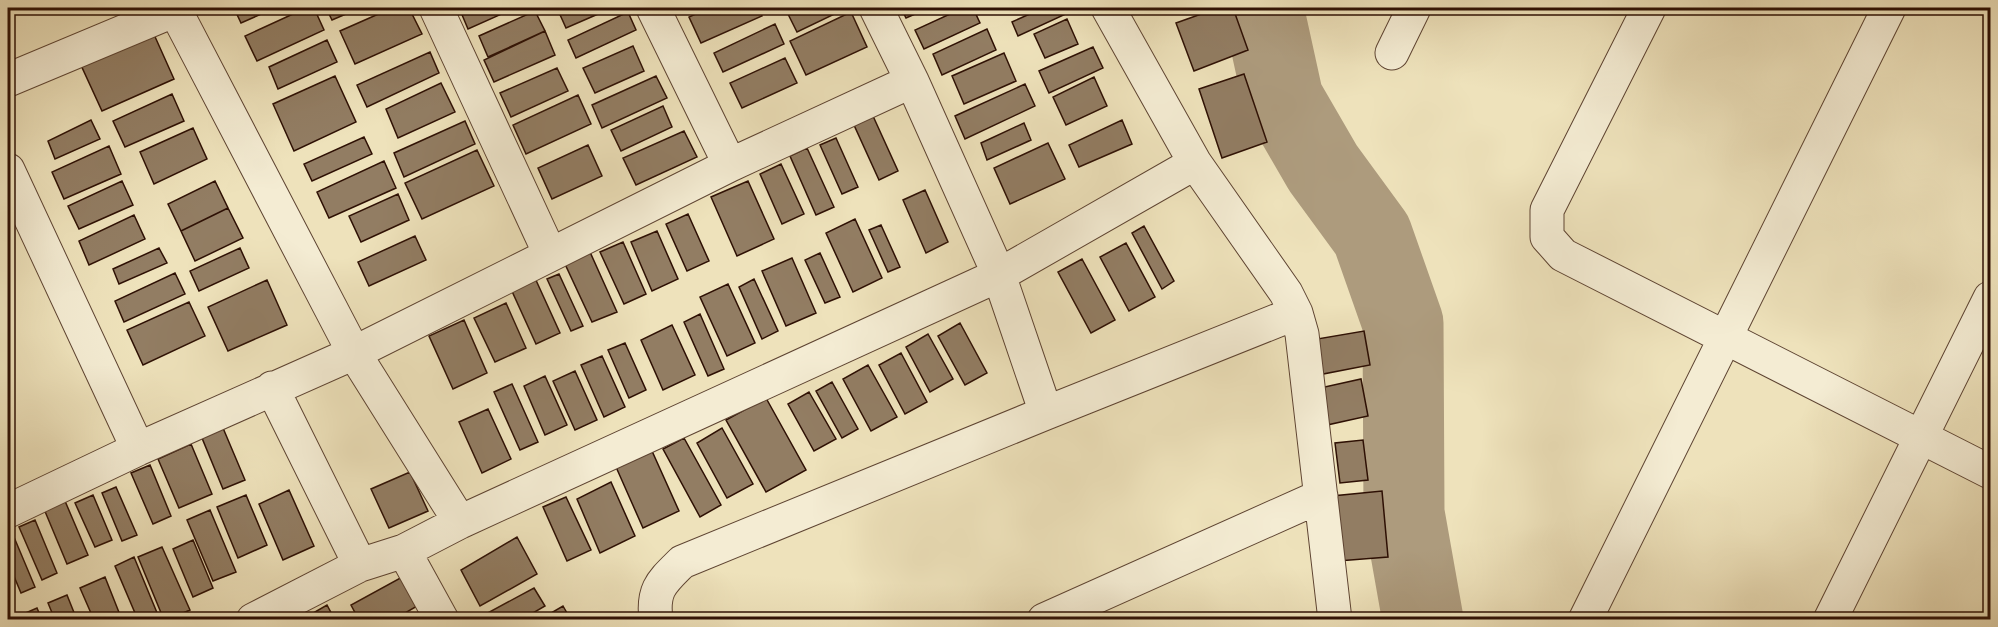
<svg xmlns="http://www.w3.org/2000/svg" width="1998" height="627" font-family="'IM FELL Double Pica',serif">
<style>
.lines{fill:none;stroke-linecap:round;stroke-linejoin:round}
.river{stroke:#ad9b7d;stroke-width:81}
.building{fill:#927d63;stroke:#2e1004;stroke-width:1.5}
.street-casing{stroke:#5e4432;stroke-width:35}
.street{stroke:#f4ecd3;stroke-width:33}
</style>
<rect width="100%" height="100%" fill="#eee2bb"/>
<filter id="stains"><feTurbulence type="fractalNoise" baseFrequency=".00333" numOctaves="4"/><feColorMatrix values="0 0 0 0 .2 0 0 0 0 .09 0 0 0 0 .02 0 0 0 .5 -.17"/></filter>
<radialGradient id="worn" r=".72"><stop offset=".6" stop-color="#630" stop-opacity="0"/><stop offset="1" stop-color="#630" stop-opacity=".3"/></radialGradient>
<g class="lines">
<path class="river" d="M1263 8 1283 99 1323 168 1372 235 1403 323 1404 513 1423 620"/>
</g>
<path class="building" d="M234 8H275L241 23Z
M306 8H314L324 30 257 61 245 36Z
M326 8H360L332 20Z
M392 8H409L422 34 355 64 340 31Z
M465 8H515L468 29 460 10Z
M557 8H612L566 28Z
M709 8H758L762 16 701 43 689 17Z
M785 8H842L843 10 797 32Z
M901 8H929L906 18Z
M963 8H973L980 23 924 49 915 30Z
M1043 8H1065L1068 13 1018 36 1012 22Z
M1218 8H1233L1248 50 1194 71 1176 23Z
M535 11 545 31 488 57 479 36Z
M628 12 636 30 576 58 568 40Z
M851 12 867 47 806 75 790 41Z
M1067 19 1078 44 1045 58 1034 34Z
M775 24 784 44 723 72 714 53Z
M987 29 996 50 942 75 933 54Z
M152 30 174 79 102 111 80 63Z
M545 31 555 55 494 82 484 60Z
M327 40 337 62 278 89 269 67Z
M633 46 644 71 595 93 583 68Z
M1093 47 1103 68 1049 93 1039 71Z
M430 52 439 73 367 107 357 85Z
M1004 53 1016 81 964 104 952 76Z
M785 58 797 83 742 108 730 83Z
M557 68 568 91 511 117 500 93Z
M1244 74 1267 142 1222 158 1199 89Z
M335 76 356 122 294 151 273 104Z
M656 76 667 98 602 128 592 105Z
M1094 77 1107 106 1066 125 1053 97Z
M441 83 455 112 398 138 386 109Z
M1025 84 1035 106 965 139 955 116Z
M172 94 184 121 125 147 113 121Z
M578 95 591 124 526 154 513 125Z
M663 106 672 127 621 151 611 130Z
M873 116 898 171 879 180 854 125Z
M91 120 100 139 55 159 48 141Z
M1122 120 1132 144 1079 167 1069 145Z
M465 121 475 144 404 177 394 153Z
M1024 123 1031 140 987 160 981 143Z
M193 128 207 159 154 184 140 152Z
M684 131 697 157 636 185 623 158Z
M364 137 372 154 312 181 304 164Z
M836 138 858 187 842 194 820 145Z
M1048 143 1065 179 1010 204 994 168Z
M588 145 602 176 552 199 538 168Z
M109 146 121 174 64 199 52 172Z
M807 148 834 207 816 215 790 156Z
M477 150 494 186 422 219 405 183Z
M384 161 396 188 329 218 317 192Z
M781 164 804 214 782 224 760 174Z
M122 181 133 205 79 229 68 206Z
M215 181 228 208 181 231 168 204Z
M748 181 774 239 737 256 711 197Z
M925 190 948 242 926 253 903 200Z
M398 194 409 220 361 242 349 216Z
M228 208 243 238 195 261 181 231Z
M688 214 709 261 687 271 666 224Z
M134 215 145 239 89 265 79 241Z
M855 219 882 278 853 292 826 233Z
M881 225 900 267 888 272 869 230Z
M1144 226 1174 281 1162 289 1132 233Z
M657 231 678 279 652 291 631 242Z
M415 236 426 260 369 286 358 262Z
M623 242 646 294 624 304 600 252Z
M1126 243 1155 297 1129 311 1100 257Z
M159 248 167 263 119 284 113 269Z
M240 248 249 268 199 291 190 271Z
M590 252 617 312 592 322 565 264Z
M820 253 840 297 825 303 805 260Z
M792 258 816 313 786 326 762 271Z
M1082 259 1115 320 1091 333 1058 272Z
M175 273 185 294 124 322 115 301Z
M559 274 583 326 571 331 547 279Z
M535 278 560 333 536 344 511 289Z
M754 279 778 331 762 339 739 287Z
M267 280 287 325 228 351 208 307Z
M728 284 755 343 727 356 700 297Z
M189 302 205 336 143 365 127 330Z
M506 303 526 348 495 362 474 318Z
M700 314 724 369 708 376 684 322Z
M464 320 487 373 453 389 429 336Z
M960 323 987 373 965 385 938 336Z
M672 325 695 375 663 390 641 340Z
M1364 331 1370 365 1323 374 1317 339Z
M928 334 953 379 930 392 906 347Z
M625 343 646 390 629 398 608 350Z
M901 353 927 402 905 414 879 365Z
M602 356 625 407 604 417 581 365Z
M868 365 897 417 871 431 843 379Z
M575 371 597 420 575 430 553 381Z
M545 376 567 425 545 435 524 386Z
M1361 379 1368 416 1327 425 1320 388Z
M832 382 858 429 842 438 816 391Z
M512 384 538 442 520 450 494 392Z
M809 392 836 439 814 451 788 404Z
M766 398 806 470 766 492 726 420Z
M488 409 511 459 482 473 459 422Z
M223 428 245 480 223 489 202 438Z
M722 428 753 484 727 498 697 443Z
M684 438 721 505 700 517 663 449Z
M1363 440 1368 480 1340 483 1335 443Z
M191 444 212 494 179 508 158 459Z
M652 451 679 511 643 528 616 467Z
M150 465 171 516 153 524 131 473Z
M410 472 428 511 389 528 371 489Z
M611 482 635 536 600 553 577 499Z
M116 487 137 535 122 541 102 493Z
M289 490 314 546 283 560 259 504Z
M1382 491 1388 557 1338 561 1332 496Z
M93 495 112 540 95 547 75 503Z
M246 495 267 545 238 558 217 507Z
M566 497 591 550 567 561 543 507Z
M65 501 88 555 67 564 44 509Z
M210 510 236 572 213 581 187 520Z
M35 520 57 573 42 580 19 527Z
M11 530 35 587 21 593 8 562V532Z
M517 537 537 574 480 606 461 570Z
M193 540 213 588 193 597 173 549Z
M162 547 190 610 167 620H164L138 557Z
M134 557 160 620H138L115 566Z
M404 576 419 605 393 620H359L351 605Z
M105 577 122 620H94L80 588Z
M534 588 545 606 521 620H484L482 616Z
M67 595 77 620H55L48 603Z
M327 605 335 620H301Z
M563 606 571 620H539Z
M37 608 42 620H14V618Z"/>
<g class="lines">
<defs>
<path id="street" d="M174 8 354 353 460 522
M436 8 550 254
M653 8 730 165
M876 8 912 81 999 275 1046 413
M1108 8 1195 163 1286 293 1296 313 1302 334 1335 620
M1649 8 1547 210V237L1563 255 1990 472
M1392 53 1414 8
M8 80 180 8
M8 170 138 449
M272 388 360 565
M8 511 138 449 354 353 730 165 912 81
M404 551 442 620
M253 620 360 565 404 551 460 522 999 275 1195 163
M656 620C652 589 662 582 682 562L1046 413 1296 313
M1044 620 1321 496
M1585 620 1889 8
M1830 620 1990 298"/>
</defs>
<use href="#street" class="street-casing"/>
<use href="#street" class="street"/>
</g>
<rect width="1998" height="627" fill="none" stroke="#eee2bb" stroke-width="30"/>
<rect x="9" y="9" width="1980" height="609" fill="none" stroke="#2e1004" stroke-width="3"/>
<rect x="15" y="15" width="1968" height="597" fill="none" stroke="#2e1004" stroke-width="1.5"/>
<rect width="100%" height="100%" filter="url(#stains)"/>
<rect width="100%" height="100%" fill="url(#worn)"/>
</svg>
